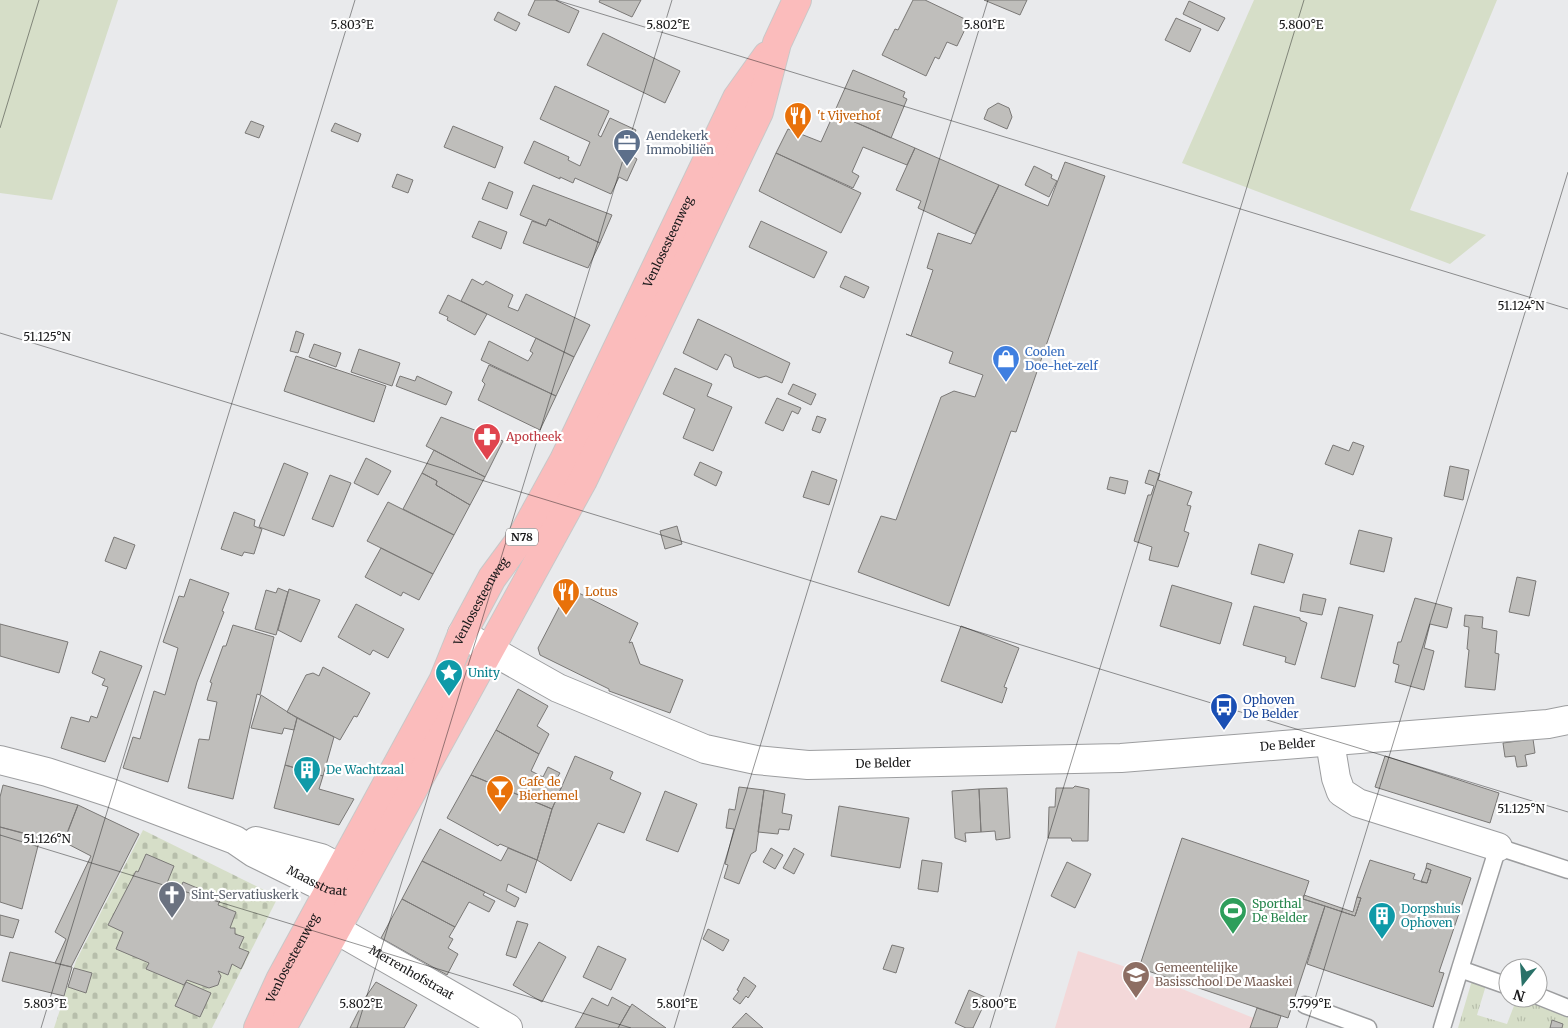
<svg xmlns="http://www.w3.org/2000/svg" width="1568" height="1028" font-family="Merriweather,serif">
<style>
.education{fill:#f3d8d9}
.grass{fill:#d6dec8}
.cemetery{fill:url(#cemetery-stones)}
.park{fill:url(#park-tufts)}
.building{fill:#bfbebb;stroke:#7a7876}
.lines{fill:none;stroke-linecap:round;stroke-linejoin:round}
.service-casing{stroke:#9c9d9f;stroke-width:19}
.minor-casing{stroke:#9c9d9f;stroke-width:30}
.primary-casing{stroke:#c8c8c8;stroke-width:30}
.service{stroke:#fff;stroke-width:16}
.minor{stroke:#fff;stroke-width:28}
.primary{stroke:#fbbcbc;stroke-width:28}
.ticks{fill:none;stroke:#181819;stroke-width:1;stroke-opacity:0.45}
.labels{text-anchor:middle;stroke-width:4.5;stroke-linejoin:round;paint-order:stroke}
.shield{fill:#fff;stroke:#5d5d5e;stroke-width:1}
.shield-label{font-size:11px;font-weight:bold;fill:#181819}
.food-label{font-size:12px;fill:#c56008;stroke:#fff;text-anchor:start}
.service-label{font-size:12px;fill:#4e5e75;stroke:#fff;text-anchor:start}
.street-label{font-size:12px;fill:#181819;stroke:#fff}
.shop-label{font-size:12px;fill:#366cbe;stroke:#fff;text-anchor:start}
.health-label{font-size:12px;fill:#be3a42;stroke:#fff;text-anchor:start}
.culture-label{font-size:12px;fill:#0d838f;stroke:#fff;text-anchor:start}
.transit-label{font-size:12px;fill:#164399;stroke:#fff;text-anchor:start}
.worship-label{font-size:12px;fill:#5b616d;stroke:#fff;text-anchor:start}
.leisure-label{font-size:12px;fill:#27864d;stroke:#fff;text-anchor:start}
.education-label{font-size:12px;fill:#785e54;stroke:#fff;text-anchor:start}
.ticks-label{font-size:12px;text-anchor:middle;fill:#181819;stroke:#fff;stroke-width:4.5;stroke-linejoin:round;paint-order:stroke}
</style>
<defs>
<pattern id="cemetery-stones" width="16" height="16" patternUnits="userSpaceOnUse" patternTransform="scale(1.25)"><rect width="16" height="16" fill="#d6dec8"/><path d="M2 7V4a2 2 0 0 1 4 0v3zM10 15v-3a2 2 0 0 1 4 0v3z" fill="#b7beab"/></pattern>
<pattern id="park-tufts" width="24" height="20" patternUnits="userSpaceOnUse" patternTransform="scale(1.25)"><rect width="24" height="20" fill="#d6dec8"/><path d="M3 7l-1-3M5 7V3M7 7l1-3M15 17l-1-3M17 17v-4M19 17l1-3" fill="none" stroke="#b7beab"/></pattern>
</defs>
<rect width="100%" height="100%" fill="#e9eaec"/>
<path class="education" d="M1078 951 1138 971 1278 1028H1055Z"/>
<path class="grass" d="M0 0H118L52 200 0 193Z
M1254 0H1497L1410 210 1486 235 1450 264 1182 163Z"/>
<path class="cemetery" d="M143 830 278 897 212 1028H54L76 961Z"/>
<path class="park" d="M1473 977 1487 982 1477 1015 1507 1024 1517 998H1524L1568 1014V1028H1458Z"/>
<path class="building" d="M535 0H555L579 11 569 33 528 15Z
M600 0H641L632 17 599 2Z
M913 0H925L969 21 957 46 947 42 939 59 935 57 926 76 882 55 895 29 898 30Z
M984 0H1027L1020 15Z
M1189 1 1225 18 1218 31 1183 14Z
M498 12 520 23 516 31 494 20Z
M1176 18 1201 29 1190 52 1165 40Z
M603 33 680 71 665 103 587 65Z
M853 70 905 92 903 97 907 99 891 138 834 113Z
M555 86 609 111 598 135 601 137 610 118 636 130 627 151 631 152 630 155 637 159 627 181 619 177 611 194 575 178 573 183 560 177V179L524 163 534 141 569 157 568 160 580 166 590 142 540 119Z
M998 103 1009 108 1012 117 1007 129 984 119 988 109Z
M834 113 915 148 907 165 863 147 852 172 859 176 853 188 776 153 788 129 821 142Z
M251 121 264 126 259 138 245 133Z
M335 123 361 134 358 142 331 131Z
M453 126 503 147 495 168 444 147Z
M915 148 999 185 975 234 918 208 921 201 896 190Z
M776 153 861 193 841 233 759 191Z
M1065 162 1105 176 1016 432 1011 431 949 606 858 572 881 516 896 520 941 397 954 391 975 397 983 375 949 363 953 352 906 334 911 336 933 270 927 268 938 233 971 244 999 185 1048 206Z
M1034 166 1052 175 1051 178 1057 181 1049 197 1025 185Z
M397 174 413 180 408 193 392 187Z
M489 182 513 192 507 209 482 199Z
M533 185 612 215 600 243 549 219 546 226 520 215Z
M549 219 600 243 588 268 523 243 532 221 546 226Z
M479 221 507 232 501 249 472 237Z
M761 221 827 252 814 278 749 247Z
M845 276 869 287 864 298 840 287Z
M472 279 483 285 486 281 513 295 508 307 518 311 526 294 590 325 574 357 461 301Z
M448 295 487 314 475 335 447 320 448 317 439 313Z
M698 319 790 363 782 383 766 376 759 378 734 367 731 357 725 354 717 370 683 353Z
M296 331 304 334 298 353 290 351Z
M536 338 574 357 556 396 481 360 489 341 528 361 533 353 530 351Z
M314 344 341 353 336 367 309 357Z
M359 349 400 363 392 386 351 372Z
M296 356 386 386 374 422 284 391Z
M489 365 556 396 540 430 478 400 485 384 482 381Z
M675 368 712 384 707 396 732 407 713 451 683 438 695 409 663 394Z
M400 376 415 381 417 376 452 392 446 405 396 386Z
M793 384 816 394 811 405 788 394Z
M777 398 801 408 798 414 792 411 783 431 765 423Z
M817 416 826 419 820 433 812 430Z
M441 417 503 441 485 477 426 446Z
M1353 442 1364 446 1353 475 1325 464 1333 445 1349 451Z
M434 450 485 477 470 505 436 485 437 481 422 473Z
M366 458 391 471 378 495 354 483Z
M700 462 722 472 716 486 694 475Z
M284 463 308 473 284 536 259 527Z
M1450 466 1469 470 1463 500 1444 496Z
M1149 470 1160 474 1158 480 1192 492 1187 505 1191 506 1184 531 1189 533 1178 567 1149 560 1152 547 1134 541 1148 495H1151L1154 486 1145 483Z
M812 471 837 480 829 505 803 497Z
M422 473 437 481 436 485 470 505 454 535 403 509Z
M330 475 351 483 333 527 312 519Z
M1110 477 1128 481 1125 494 1107 489Z
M388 502 454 535 433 574 367 541Z
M234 512 255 520 254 526 262 529 254 554 244 552 242 556 221 549Z
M677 526 682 544 665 549 660 531Z
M1359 530 1392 538 1384 572 1350 564Z
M114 537 135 545 126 569 105 561Z
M1259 544 1293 554 1284 583 1251 574Z
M381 548 433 574 419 600 403 592 401 596 365 577Z
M1517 577 1536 581 1529 616 1509 612Z
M190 579 229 593 222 611 224 612 197 682 168 782 123 768 133 737 140 739 154 691 165 695 178 648 163 642 179 596 184 597Z
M1172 585 1232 603 1220 644 1160 626Z
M278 588 288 592 276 635 255 629 266 590 276 593Z
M569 588 638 623 629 643 632 642 640 664 683 680 670 713 609 691V689L540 655 538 648Z
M289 589 320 600 301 642 278 630Z
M1303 594 1326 599 1322 615 1300 611Z
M1415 598 1452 608 1447 628 1430 624 1424 648 1434 651 1424 690 1395 682 1399 665 1393 663 1398 642H1401Z
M356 604 404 629 388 658 373 650 370 655 338 637Z
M1254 606 1300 618V620L1307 623 1295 665 1285 662 1286 657 1243 645Z
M1339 607 1373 615 1355 687 1321 678Z
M1465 615 1483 617 1482 628 1497 631 1495 653 1499 654 1495 690 1465 687 1469 650 1467 649 1469 627 1464 626Z
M0 624 68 642 59 673 0 656Z
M233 625 274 637 260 695 257 694 233 799 188 788 199 739 209 740 217 702 207 700 212 683 210 682 223 646H226Z
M961 626 1019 648 1004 687 1007 688 1002 703 941 681Z
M100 651 142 666 105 762 61 748 71 717 89 722 91 716 97 718 108 687 102 685 105 679 92 673Z
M323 667 370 693 357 717 354 716 340 740 287 712 306 675 313 673 319 676Z
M518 689 548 706 537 726 549 734 539 754 496 730Z
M261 695 297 718 294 730 284 728 282 734 251 728Z
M297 718 334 737 323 776 285 765Z
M496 730 539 754 531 771 543 777 548 767 560 773 554 783 562 786 552 809 471 775Z
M1533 739 1535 753 1525 755 1527 766 1517 767 1515 756 1505 757 1503 743Z
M575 756 613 772 610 779 641 793 624 833 598 823 571 881 537 860 552 809Z
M1385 756 1499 793 1490 823 1375 787Z
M285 765 323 776 319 789 354 799 339 825 274 808Z
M471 775 552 809 537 860 500 844 498 846 447 818Z
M3 785 78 805 63 843 0 827V797Z
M1075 786 1089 789 1088 841H1072L1071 838H1048L1049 807H1055L1056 788H1073Z
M739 787 764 790 756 851 751 854 739 884 724 878 728 865 725 864 734 829 726 828 729 809 735 810Z
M1007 788 1010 838 996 840 995 831 981 832 979 789Z
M979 789 981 832 965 833 966 842 955 838 952 791Z
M764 790 785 794 782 813 792 815 789 830 779 829 778 834 758 832Z
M665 791 697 804 678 852 646 840Z
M78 805 139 834 71 967 55 963 66 939 55 932 91 856 64 842Z
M839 806 909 818 900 868 831 856Z
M0 827 40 838 22 909 0 902Z
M440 829 501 861 508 848 537 860 526 893 508 884 506 891 519 898 515 907 422 861Z
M1182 838 1309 881 1303 899 1325 906 1288 1018 1139 968Z
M771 848 783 855 775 869 763 862Z
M794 848 804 854 794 874 783 868Z
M146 854 174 866 167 883 180 889 183 882 221 898 218 905 236 912 230 928H235V934L244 937 239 948 249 952 241 969 232 964 228 975 218 971 221 976 218 985 209 988 187 980 184 985 146 969 149 963 116 949 123 932 108 925 136 871 138 872Z
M922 860 942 863 938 892 918 889Z
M1370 860 1415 874 1413 879 1427 883 1431 870 1426 868 1427 863 1471 878 1439 972 1444 973 1433 1007 1307 964 1325 906 1355 916 1361 898 1357 897Z
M422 861 485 892 483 895 495 901 489 912 469 902 455 927 402 899Z
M1067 862 1091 874 1075 908 1051 896Z
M1426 868 1431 870 1427 883 1421 882Z
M1304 895 1353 912 1357 897 1361 898 1355 916 1303 899Z
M402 899 455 927 449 937 453 939 448 948 458 954 447 975 381 938Z
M0 915 19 920 13 938 0 935Z
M517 921 528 924 516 958 506 955Z
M708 929 729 940 723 951 703 939Z
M539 942 566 957 542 1002 513 985Z
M892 945 904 948 896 973 883 969Z
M598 946 626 959 611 990 583 977Z
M10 952 72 967 64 996 2 981Z
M74 968 92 973 86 993 68 987Z
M744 977 756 986 748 998 746 996 740 1004 733 999 739 991 737 990Z
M186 982 211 993 200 1017 175 1006Z
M376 982 417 1005 404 1028H350L365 998Z
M969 990 987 998 973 1028H966L955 1023Z
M612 997 630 1007 618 1028H575L592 998 608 1006Z
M632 1004 666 1028H618Z
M1257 1008 1281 1016 1277 1028H1250Z
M746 1013 763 1028H732Z
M1552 1020 1563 1024 1562 1028H1550Z"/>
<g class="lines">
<defs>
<path id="service" d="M1508 986 1460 969 1498 847 1568 870
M1538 996 1568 1008
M1305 1005 1368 1028
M1442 1028 1460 969"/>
<g id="minor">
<path id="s1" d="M462 634 558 688 705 749 756 760 808 765 1121 758 1548 724 1568 720"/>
<path d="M1330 742 1336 778 1341 792 1358 803 1498 847"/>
<path id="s2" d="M0 760 47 772 111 793 235 840 254 853 329 890 352 892"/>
<path d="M256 841 321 858 340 868 354 887"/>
<path id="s3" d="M316 918 508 1028"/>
</g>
<g id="primary">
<path id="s4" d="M258 1028 280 980 443 681 462 634 492 578 520 540 564 460 737 98 767 56"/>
<path d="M282 1028 583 480 759 112 777 43 797 0"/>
</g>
</defs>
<use href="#service" class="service-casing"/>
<use href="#minor" class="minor-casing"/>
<use href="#primary" class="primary-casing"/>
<use href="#service" class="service"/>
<use href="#minor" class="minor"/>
<use href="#primary" class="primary"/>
</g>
<path class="ticks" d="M556 0 1568 309M0 128 39 0M0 333 1568 812M0 835 631 1028M41 1028 355 0M357 1028 672 0M674 1028 988 0M990 1028 1304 0M1306 1028 1568 172"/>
<defs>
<symbol id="restaurant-pin" viewBox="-11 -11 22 30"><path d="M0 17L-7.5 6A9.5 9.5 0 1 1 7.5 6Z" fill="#e8710a" stroke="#fff"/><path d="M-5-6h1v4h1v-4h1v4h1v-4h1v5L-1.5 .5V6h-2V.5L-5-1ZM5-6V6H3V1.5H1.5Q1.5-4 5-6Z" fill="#fff"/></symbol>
<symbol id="office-pin" viewBox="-11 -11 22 30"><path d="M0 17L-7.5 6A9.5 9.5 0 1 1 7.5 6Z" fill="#5c6f8a" stroke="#fff"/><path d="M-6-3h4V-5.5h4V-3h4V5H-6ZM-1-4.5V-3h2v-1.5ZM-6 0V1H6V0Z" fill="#fff"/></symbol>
<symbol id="shop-pin" viewBox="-11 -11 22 30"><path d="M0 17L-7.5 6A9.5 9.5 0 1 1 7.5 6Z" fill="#3f7fe0" stroke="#fff"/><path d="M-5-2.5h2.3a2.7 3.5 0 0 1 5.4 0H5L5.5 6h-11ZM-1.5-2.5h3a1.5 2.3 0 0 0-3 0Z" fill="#fff"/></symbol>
<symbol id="pharmacy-pin" viewBox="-11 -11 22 30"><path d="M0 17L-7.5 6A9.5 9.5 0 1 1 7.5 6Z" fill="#e0444e" stroke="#fff"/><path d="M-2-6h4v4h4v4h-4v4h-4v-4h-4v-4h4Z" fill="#fff"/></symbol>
<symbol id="sight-pin" viewBox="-11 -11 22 30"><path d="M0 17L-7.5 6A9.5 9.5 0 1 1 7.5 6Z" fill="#0f9aa8" stroke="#fff"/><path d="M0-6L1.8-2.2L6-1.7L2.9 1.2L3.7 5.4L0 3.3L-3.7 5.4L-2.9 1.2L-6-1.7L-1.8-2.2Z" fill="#fff"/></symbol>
<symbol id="bus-pin" viewBox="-11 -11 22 30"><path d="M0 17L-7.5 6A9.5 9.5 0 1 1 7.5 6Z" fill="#1a4fb4" stroke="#fff"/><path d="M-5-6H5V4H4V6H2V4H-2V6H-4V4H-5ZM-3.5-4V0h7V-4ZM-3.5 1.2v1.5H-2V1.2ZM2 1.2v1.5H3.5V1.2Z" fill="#fff"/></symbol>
<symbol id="building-pin" viewBox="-11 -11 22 30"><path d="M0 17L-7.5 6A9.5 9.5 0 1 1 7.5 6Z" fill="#0f9aa8" stroke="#fff"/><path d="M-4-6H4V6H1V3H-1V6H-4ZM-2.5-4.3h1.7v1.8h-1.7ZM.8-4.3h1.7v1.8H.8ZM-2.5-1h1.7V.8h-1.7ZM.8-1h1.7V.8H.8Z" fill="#fff"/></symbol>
<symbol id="bar-pin" viewBox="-11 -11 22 30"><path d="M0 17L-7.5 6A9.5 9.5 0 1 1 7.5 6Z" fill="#e8710a" stroke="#fff"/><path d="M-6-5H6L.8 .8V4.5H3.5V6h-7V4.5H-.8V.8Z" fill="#fff"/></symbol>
<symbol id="church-pin" viewBox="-11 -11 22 30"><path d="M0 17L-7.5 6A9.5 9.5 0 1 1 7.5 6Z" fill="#6b7280" stroke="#fff"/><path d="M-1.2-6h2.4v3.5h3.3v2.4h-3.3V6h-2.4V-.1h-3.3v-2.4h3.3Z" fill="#fff"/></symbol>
<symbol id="stadium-pin" viewBox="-11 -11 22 30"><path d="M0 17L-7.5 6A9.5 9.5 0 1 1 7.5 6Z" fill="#2e9e5b" stroke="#fff"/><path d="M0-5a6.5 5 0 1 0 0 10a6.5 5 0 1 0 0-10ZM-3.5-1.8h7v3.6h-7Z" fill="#fff"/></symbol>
<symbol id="school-pin" viewBox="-11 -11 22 30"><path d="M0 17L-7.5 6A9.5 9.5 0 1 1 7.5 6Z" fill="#8d6e63" stroke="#fff"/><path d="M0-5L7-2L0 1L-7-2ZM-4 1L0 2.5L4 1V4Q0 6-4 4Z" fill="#fff"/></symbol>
</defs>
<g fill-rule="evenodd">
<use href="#restaurant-pin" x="782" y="100" width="32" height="43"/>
<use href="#office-pin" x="611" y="127" width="32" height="43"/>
<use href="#shop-pin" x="990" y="343" width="32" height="43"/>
<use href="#pharmacy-pin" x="471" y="421" width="32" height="43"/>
<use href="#restaurant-pin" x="550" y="576" width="32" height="43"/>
<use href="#sight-pin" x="433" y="657" width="32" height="43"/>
<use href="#bus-pin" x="1208" y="691" width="32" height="43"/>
<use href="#building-pin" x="291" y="754" width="32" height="43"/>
<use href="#bar-pin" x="484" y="773" width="32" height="43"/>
<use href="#church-pin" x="156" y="879" width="32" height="43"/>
<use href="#stadium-pin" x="1217" y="895" width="32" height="43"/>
<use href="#building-pin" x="1366" y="900" width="32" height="43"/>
<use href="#school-pin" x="1120" y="959" width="32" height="43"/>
</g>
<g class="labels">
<rect class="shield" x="506" y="528.5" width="32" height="17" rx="4"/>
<g class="shield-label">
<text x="522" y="541">N78</text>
</g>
<g class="food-label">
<text x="817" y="120">'t Vijverhof</text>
<text x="585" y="596">Lotus</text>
<text x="519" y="786">Cafe de<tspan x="519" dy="14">Bierhemel</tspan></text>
</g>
<g class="service-label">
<text x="646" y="140">Aendekerk<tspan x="646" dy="14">Immobiliën</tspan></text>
</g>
<g class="street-label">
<text dy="4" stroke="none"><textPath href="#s4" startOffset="888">Venlosesteenweg</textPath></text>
<text dy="4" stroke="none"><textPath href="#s4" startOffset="482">Venlosesteenweg</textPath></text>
<text dy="4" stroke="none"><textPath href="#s1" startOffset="854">De Belder</textPath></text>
<text dy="4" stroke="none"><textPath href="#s1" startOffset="449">De Belder</textPath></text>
<text dy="4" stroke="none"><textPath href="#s2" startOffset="341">Maasstraat</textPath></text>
<text dy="4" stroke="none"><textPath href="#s4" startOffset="78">Venlosesteenweg</textPath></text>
<text dy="4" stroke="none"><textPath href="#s3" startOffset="110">Merrenhofstraat</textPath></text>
</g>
<g class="shop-label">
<text x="1025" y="356">Coolen<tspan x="1025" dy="14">Doe-het-zelf</tspan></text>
</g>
<g class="health-label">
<text x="506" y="441">Apotheek</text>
</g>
<g class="culture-label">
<text x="468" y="677">Unity</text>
<text x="326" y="774">De Wachtzaal</text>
<text x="1401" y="913">Dorpshuis<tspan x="1401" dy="14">Ophoven</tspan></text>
</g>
<g class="transit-label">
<text x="1243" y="704">Ophoven<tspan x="1243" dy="14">De Belder</tspan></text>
</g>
<g class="worship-label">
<text x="191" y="899">Sint-Servatiuskerk</text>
</g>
<g class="leisure-label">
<text x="1252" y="908">Sporthal<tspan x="1252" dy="14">De Belder</tspan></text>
</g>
<g class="education-label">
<text x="1155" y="972">Gemeentelijke<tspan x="1155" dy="14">Basisschool De Maaskei</tspan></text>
</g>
</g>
<g class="ticks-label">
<text x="352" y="29">5.803°E</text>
<text x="668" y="29">5.802°E</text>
<text x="984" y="29">5.801°E</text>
<text x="1301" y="29">5.800°E</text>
<text x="1521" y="310">51.124°N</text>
<text x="47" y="341">51.125°N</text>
<text x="1521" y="813">51.125°N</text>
<text x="47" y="843">51.126°N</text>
<text x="45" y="1008">5.803°E</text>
<text x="361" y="1008">5.802°E</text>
<text x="677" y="1008">5.801°E</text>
<text x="994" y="1008">5.800°E</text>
<text x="1310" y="1008">5.799°E</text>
</g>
<g transform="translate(1523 983) rotate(197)"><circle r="24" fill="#ffffff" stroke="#a3a3a3"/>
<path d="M0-4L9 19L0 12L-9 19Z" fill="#297168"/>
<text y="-8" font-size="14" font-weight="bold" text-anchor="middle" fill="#181819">N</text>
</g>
</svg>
